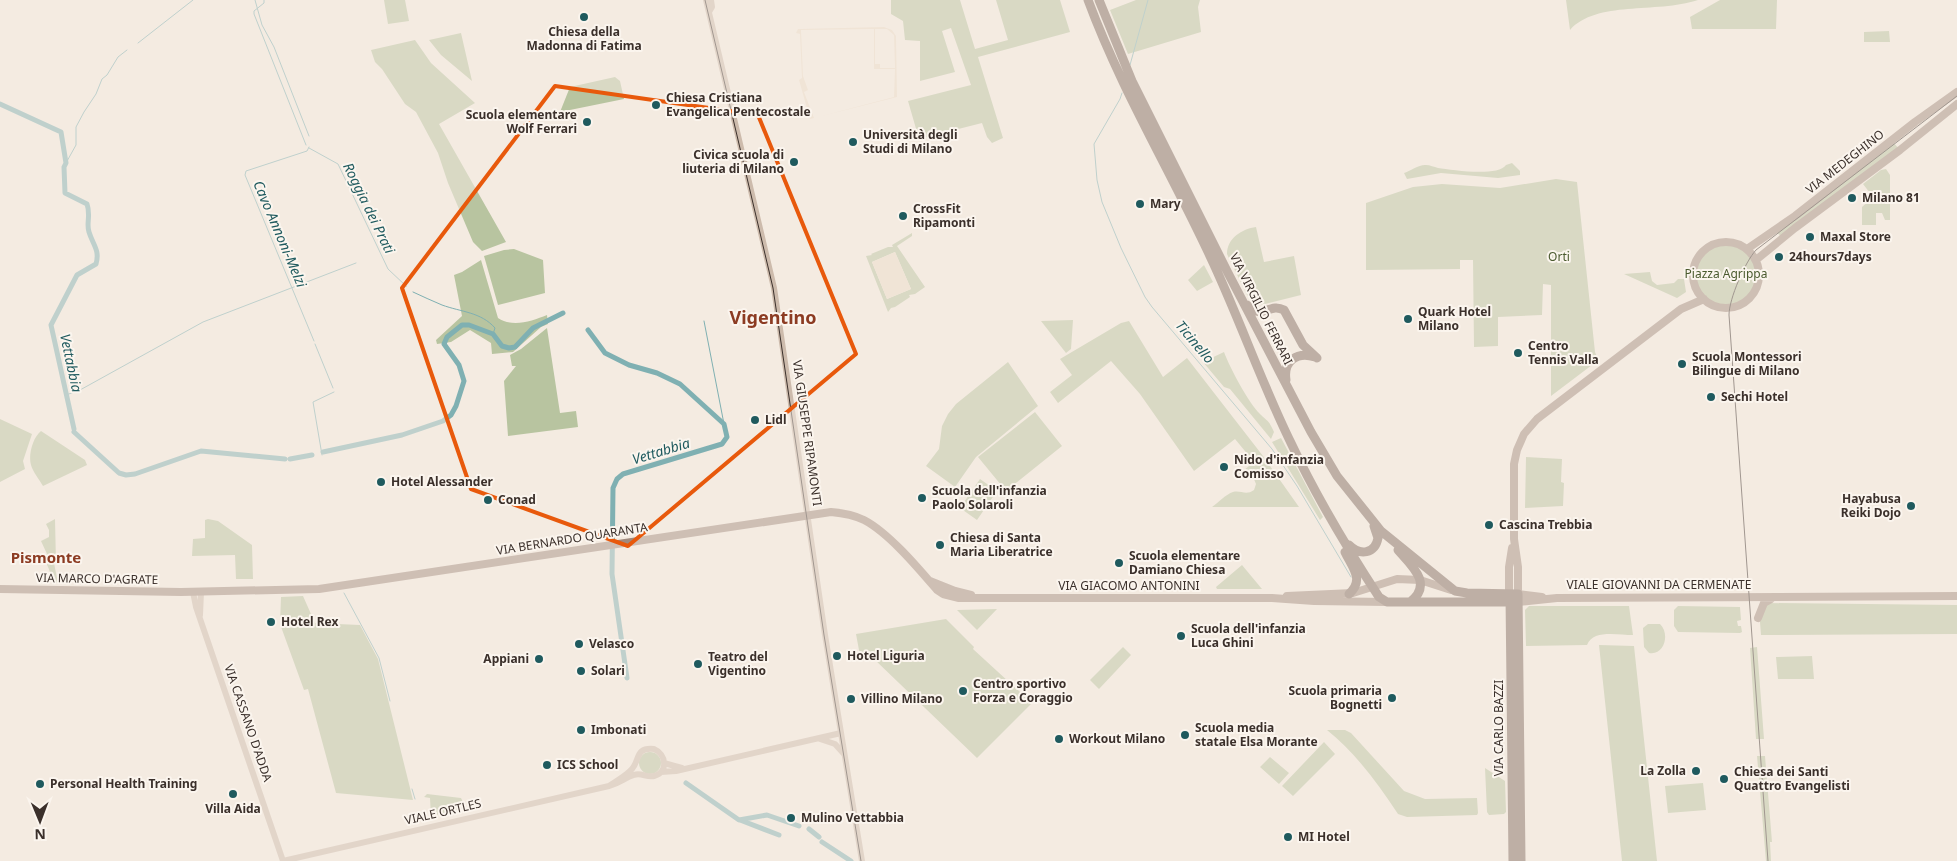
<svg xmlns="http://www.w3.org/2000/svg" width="1957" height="861" font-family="'Noto Sans',sans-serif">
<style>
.green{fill:#b8c4a0;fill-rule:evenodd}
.plaza{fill:#ecdcc8;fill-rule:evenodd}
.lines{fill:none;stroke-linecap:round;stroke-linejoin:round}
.stream{stroke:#7fb0b2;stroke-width:1}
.canal{stroke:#7fb0b2;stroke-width:5}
.tertiary{stroke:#cdbbac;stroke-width:6}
.secondary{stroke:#a18a7d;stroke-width:8}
.primary{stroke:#7d675c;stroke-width:9}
.tram{stroke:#3b302b;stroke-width:1}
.marked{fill:none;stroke:#e8590c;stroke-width:4;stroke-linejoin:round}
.poi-dot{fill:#1f5a5e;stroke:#fbf5ee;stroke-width:2}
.labels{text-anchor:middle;stroke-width:4;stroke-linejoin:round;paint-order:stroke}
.poi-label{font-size:12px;font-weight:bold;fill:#3b302b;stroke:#fbf5ee;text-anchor:start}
.street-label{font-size:12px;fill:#3b302b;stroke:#fbf5ee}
.park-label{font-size:12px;fill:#4a5a2e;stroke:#fbf5ee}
.water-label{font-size:14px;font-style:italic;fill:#1f5a5e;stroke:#fbf5ee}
.quarter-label{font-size:15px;font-weight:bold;fill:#8c3b22;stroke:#fbf5ee}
.district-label{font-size:18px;font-weight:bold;fill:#8c3b22;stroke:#fbf5ee}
</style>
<rect width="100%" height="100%" fill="#f4ebe1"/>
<path class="green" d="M384 0H405L409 21 388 24Z
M891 0H960L975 49 1008 40 996 0H1060L1070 32 978 57 1003 138 992 143 987 137 982 123 919 139 908 101 971 85 951 28 942 31 955 72 920 81V41L905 40 903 21 891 14Z
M1136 0H1200L1198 7 1201 32 1128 54 1110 10Z
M1566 0H1698C1655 14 1597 0 1570 30Z
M1720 0H1777L1776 29H1692L1690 17Z
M1889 31 1890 42H1864V32Z
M461 33 472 81 441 55 429 40Z
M415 40 431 63 475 103 439 124 506 242 482 251 473 242 448 183 438 153 416 112 405 104 382 69 375 62 371 50Z
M615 77 620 81 624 99 560 112 570 87Z
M1893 142 1899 149 1782 238 1776 231Z
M1512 163 1520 171V175L1498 178 1441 173 1407 179 1404 173C1410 171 1420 164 1426 165 1430 165 1434 167 1438 168 1452 170 1498 177 1506 165Z
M1886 169 1890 175V220H1885L1882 213H1876V225H1862V207L1873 197 1863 184 1881 170Z
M1556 179 1577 182 1595 352 1597 357 1592 365 1551 396V285L1543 284 1542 315 1498 317V346L1474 347 1473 260H1460V269L1366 270V203L1413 187 1442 184 1500 188Z
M1256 227 1264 262 1294 256 1301 295 1257 306 1247 295 1227 254C1227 238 1242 229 1256 227Z
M912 233V236L897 246 925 287 915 294 909 295 910 297 895 307 891 308 888 312 866 256 872 255 871 254 888 247H893L892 245ZM895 252 911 289 887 299 872 262Z
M1696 275a30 30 0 1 1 60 0a30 30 0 1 1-60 0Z
M514 249 543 260 545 293 498 305 484 256 504 250Z
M481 260 498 318C513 328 532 321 547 315L548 324 541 327 513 352 492 354 491 343 470 330 451 342 437 344 436 340 462 316 454 275 462 272Z
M1204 265 1213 282 1197 291 1188 280Z
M1650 272 1652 281 1657 285 1674 283 1678 279H1684L1686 292 1677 298 1624 274Z
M1073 320 1071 349 1066 353 1041 321Z
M1129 321 1163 377 1187 358 1263 456 1299 507H1212C1218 503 1226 494 1233 492 1241 490 1246 496 1254 490L1256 484 1253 477 1246 474H1239L1254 462 1235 439 1194 471 1140 394 1111 361 1058 403 1050 392 1072 375 1060 359 1121 323Z
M547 328 560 413 576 411 578 427 508 436 504 381 516 366H512L510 355 521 349Z
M1224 352C1230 368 1248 402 1260 414 1269 423 1268 419 1274 432L1271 439 1230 389 1224 387 1203 362Z
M1008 362 1038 406 976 457 955 487 926 466 939 449 942 426 948 414 956 404Z
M1035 412 1062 446 1006 491 978 457Z
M0 419 32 434 23 461 25 469 0 482Z
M41 431 85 460 87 465 43 486C39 479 33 472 31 465 28 455 33 437 41 431Z
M1281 438 1323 517 1320 520 1272 442Z
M1526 457 1562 459 1561 482 1564 483 1563 506 1525 508Z
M980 479 997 491 977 520 960 508Z
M55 519 56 563H54L58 583H53C51 573 47 564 43 556L47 554 41 541 49 537V530L46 524Z
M208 519 218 521 252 545 253 579H236L235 555 192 556 193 539 205 538V520Z
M1242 565 1262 589H1217L1216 587Z
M303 596 315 623 360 625 378 659 413 800 336 793 308 689 304 690 280 624 281 597Z
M1767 603 1957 605V634L1761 635 1759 609Z
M1529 606H1629L1633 635C1618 635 1593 629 1587 645L1526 646 1525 610Z
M1678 606 1740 607 1741 620 1737 621 1738 626H1741L1742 632 1740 633 1678 632 1674 626V610Z
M997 609 977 630 957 610Z
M946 619 974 647 973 649 1032 703 977 758 874 659 861 661 856 634Z
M1648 624H1660C1670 633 1665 656 1649 653L1644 647 1643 628Z
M1599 645 1634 646 1657 861H1622Z
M1123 647 1131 655 1099 689 1090 680Z
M1757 647 1764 739H1756L1750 648Z
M1812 656 1814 679H1778L1776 657Z
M1327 730H1345L1351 733 1404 791 1425 799 1477 798 1478 813 1477 815 1407 817 1398 814C1378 784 1355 752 1327 730Z
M1324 742 1335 754 1293 796 1282 786Z
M639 763a11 11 0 1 1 22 0a11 11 0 1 1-22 0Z
M1757 756H1765L1772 842H1770L1771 861H1766Z
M1270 757 1289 773 1279 784 1260 767Z
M1485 768 1505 781 1506 812 1504 814 1489 815 1487 812Z
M1703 783 1706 810 1668 813 1665 786Z
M427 794 461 798 466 808 431 816 430 798 424 797Z"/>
<path class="plaza" d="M884 27 892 30 896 36 897 97 810 119 799 80 802 78 800 34 796 33 798 29ZM874 29V69H895L894 97 814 118 804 92 808 90 803 76 801 30ZM875 29H887L894 35 895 68H880V64H875Z
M895 252 911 289 887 299 872 262Z"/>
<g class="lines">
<path class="stream" d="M255 0 262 25 274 47 309 136
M264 0V3L254 11V14L306 145
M138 43 193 0
M1130 65 1148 0
M1122 93 1120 99 1094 144 1097 180 1102 202 1121 248 1145 297 1152 307 1272 449 1297 486 1351 577
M309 147 307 151 246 171 245 175 314 341
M309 148 338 164 388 269 406 286
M66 163 76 145V127L84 112 96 94 102 79 107 75 118 57 127 50
M413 292C422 296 432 301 442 305 461 312 481 312 495 328L493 334
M704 321 724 424
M315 344 333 388
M66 395 80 390 203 322 356 263
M322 455 313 402 334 392
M344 593 379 658 390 701
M412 789 415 799"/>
<path class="canal" d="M0 104 61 132 66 163 64 167 65 193 87 204C91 215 86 224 89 232 93 245 100 250 96 264L77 275 51 325 74 429
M588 330 605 353 629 365 657 373 680 384 724 424 727 437 722 444 623 474 617 479 613 488 612 574 627 678
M74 432 119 473 126 475 135 474 201 451 285 459
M323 452 402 435 443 421 451 415 456 406 464 381 459 365 444 344 447 337 462 325H469L493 334 502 346 509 348 515 347 533 328 563 313
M290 459 312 455
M686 783 739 820 767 815 799 826
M740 820 779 835
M809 829 819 837
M822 842 851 861"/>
<path class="tertiary" d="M706 0 774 288 825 635 862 861
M709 12 712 7 711 0
M193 592 196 607 283 861
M200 615 201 592
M820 739 835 744 844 754
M664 763 682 768
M661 772 676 771 841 733
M283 861 609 786C621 783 624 778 634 775 641 772 647 778 654 776 669 772 666 754 654 749 635 747 640 760 632 769 626 776 616 781 609 786"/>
<path class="secondary" d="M1693 275a33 33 0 1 1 66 0a33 33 0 1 1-66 0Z
M1747 249 1795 216 1915 122 1957 92
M1756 260 1795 228 1900 150 1957 104
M930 581 955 591 971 595
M0 589 181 592 319 589 831 512C842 513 854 515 864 520 889 533 919 569 937 590L943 594 959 598H1272L1314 601 1387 602
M1509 594V567L1512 548
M1287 596 1353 593 1397 579 1420 580 1451 590
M1542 597 1518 594V567L1514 539V464L1517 450 1524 434 1537 419 1681 309 1704 299
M1518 602 1557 598 1957 596
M1758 618 1764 603 1771 599"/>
<path class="primary" d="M1088 0C1121 89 1170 170 1210 256 1239 317 1261 382 1291 443 1316 496 1347 548 1379 597L1387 602H1518
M1099 0 1132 81 1228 273 1311 432 1337 476 1381 531 1455 591 1467 593 1518 594 1521 861
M1247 305C1263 321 1269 302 1284 310L1303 345 1317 358
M1286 380C1283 361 1297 351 1315 357
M1349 545C1360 556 1375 554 1378 538L1374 526
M1398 550C1411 565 1434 584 1410 602
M1345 552C1352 567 1365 580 1349 594
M1510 596 1513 861"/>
<path class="tram" d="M705 0 773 288 824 635 861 861
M1768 861 1729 315C1729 299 1745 262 1756 250L1957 96"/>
</g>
<path d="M0 0H1957V861H0ZM555 86 758 115 856 354 628 546 471 489 402 288Z" fill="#f4ebe1" fill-opacity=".55" fill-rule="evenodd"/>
<path class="marked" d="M555 86 758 115 856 354 628 546 471 489 402 288Z"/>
<g class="poi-dot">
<circle cx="584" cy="17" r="5"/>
<circle cx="656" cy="105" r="5"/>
<circle cx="587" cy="122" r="5"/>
<circle cx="853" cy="142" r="5"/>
<circle cx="794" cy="162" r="5"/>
<circle cx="1852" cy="198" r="5"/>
<circle cx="1140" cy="204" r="5"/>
<circle cx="903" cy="216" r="5"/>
<circle cx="1810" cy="237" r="5"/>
<circle cx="1779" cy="257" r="5"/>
<circle cx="1408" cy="319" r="5"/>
<circle cx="1518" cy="353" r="5"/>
<circle cx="1682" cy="364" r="5"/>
<circle cx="1711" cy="397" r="5"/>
<circle cx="755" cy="420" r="5"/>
<circle cx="1224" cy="467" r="5"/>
<circle cx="381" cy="482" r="5"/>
<circle cx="922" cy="498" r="5"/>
<circle cx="488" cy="500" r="5"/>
<circle cx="1911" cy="506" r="5"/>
<circle cx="1489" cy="525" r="5"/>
<circle cx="940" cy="545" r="5"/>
<circle cx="1119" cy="563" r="5"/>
<circle cx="271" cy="622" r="5"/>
<circle cx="1181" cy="636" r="5"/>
<circle cx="579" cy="644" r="5"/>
<circle cx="837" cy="656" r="5"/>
<circle cx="539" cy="659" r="5"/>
<circle cx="698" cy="664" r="5"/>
<circle cx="581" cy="671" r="5"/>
<circle cx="963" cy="691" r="5"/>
<circle cx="1392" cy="698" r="5"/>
<circle cx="851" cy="699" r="5"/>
<circle cx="581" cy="730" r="5"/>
<circle cx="1185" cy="735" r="5"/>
<circle cx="1059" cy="739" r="5"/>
<circle cx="547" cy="765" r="5"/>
<circle cx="1696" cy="771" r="5"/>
<circle cx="1724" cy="779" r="5"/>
<circle cx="40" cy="784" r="5"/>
<circle cx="233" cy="794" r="5"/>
<circle cx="791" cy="818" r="5"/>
<circle cx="1288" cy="837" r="5"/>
</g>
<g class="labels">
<g class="poi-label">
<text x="584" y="36" text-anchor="middle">Chiesa della<tspan x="584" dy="14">Madonna di Fatima</tspan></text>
<text x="666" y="102">Chiesa Cristiana<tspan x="666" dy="14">Evangelica Pentecostale</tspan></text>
<text x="577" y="119" text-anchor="end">Scuola elementare<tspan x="577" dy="14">Wolf Ferrari</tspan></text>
<text x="863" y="139">Università degli<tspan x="863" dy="14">Studi di Milano</tspan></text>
<text x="784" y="159" text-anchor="end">Civica scuola di<tspan x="784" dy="14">liuteria di Milano</tspan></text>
<text x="1862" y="202">Milano 81</text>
<text x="1150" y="208">Mary</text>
<text x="913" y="213">CrossFit<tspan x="913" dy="14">Ripamonti</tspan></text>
<text x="1820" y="241">Maxal Store</text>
<text x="1789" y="261">24hours7days</text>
<text x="1418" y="316">Quark Hotel<tspan x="1418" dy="14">Milano</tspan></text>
<text x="1528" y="350">Centro<tspan x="1528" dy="14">Tennis Valla</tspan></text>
<text x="1692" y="361">Scuola Montessori<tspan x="1692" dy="14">Bilingue di Milano</tspan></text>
<text x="1721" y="401">Sechi Hotel</text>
<text x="765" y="424">Lidl</text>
<text x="1234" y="464">Nido d'infanzia<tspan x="1234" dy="14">Comisso</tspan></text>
<text x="391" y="486">Hotel Alessander</text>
<text x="932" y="495">Scuola dell'infanzia<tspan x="932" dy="14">Paolo Solaroli</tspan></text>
<text x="1901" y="503" text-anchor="end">Hayabusa<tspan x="1901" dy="14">Reiki Dojo</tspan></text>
<text x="498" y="504">Conad</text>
<text x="1499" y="529">Cascina Trebbia</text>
<text x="950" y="542">Chiesa di Santa<tspan x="950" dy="14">Maria Liberatrice</tspan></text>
<text x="1129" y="560">Scuola elementare<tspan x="1129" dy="14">Damiano Chiesa</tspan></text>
<text x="281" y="626">Hotel Rex</text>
<text x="1191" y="633">Scuola dell'infanzia<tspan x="1191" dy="14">Luca Ghini</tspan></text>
<text x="589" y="648">Velasco</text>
<text x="847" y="660">Hotel Liguria</text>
<text x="708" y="661">Teatro del<tspan x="708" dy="14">Vigentino</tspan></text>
<text x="529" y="663" text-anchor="end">Appiani</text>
<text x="591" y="675">Solari</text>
<text x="973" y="688">Centro sportivo<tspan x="973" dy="14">Forza e Coraggio</tspan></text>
<text x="1382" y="695" text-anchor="end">Scuola primaria<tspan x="1382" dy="14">Bognetti</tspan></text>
<text x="861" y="703">Villino Milano</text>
<text x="1195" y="732">Scuola media<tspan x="1195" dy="14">statale Elsa Morante</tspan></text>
<text x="591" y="734">Imbonati</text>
<text x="1069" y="743">Workout Milano</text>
<text x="557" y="769">ICS School</text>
<text x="1686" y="775" text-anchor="end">La Zolla</text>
<text x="1734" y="776">Chiesa dei Santi<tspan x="1734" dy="14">Quattro Evangelisti</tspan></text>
<text x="50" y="788">Personal Health Training</text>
<text x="233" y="813" text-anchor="middle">Villa Aida</text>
<text x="801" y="822">Mulino Vettabbia</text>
<text x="1298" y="841">MI Hotel</text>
</g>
<g class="street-label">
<text transform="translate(1845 162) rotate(-38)" y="4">VIA MEDEGHINO</text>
<text transform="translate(1261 309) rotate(63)" y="4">VIA VIRGILIO FERRARI</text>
<text transform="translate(807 433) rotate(82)" y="4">VIA GIUSEPPE RIPAMONTI</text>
<text transform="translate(572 539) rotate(-9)" y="4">VIA BERNARDO QUARANTA</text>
<text transform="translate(97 579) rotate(1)" y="4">VIA MARCO D'AGRATE</text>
<text x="1659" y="589">VIALE GIOVANNI DA CERMENATE</text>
<text x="1129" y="590">VIA GIACOMO ANTONINI</text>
<text transform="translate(248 723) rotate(71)" y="4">VIA CASSANO D'ADDA</text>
<text transform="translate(1499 728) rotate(-90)" y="4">VIA CARLO BAZZI</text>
<text transform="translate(443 812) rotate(-13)" y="4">VIALE ORTLES</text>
</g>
<g class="park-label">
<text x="1559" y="261">Orti</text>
<text x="1726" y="278">Piazza Agrippa</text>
</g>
<g class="water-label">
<text transform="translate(369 208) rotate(64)" y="5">Roggia dei Prati</text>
<text transform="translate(280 234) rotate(67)" y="5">Cavo Annoni-Melzi</text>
<text transform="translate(1195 342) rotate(50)" y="5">Ticinello</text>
<text transform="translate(71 363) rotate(78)" y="5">Vettabbia</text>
<text transform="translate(661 451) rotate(-17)" y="5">Vettabbia</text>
</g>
<g class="quarter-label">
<text x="46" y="563">Pismonte</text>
</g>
<g class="district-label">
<text x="773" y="324">Vigentino</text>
</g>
</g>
<g transform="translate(40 821) rotate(179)" stroke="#fbf5ee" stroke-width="4" paint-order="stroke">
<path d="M0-4L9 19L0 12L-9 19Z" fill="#3b302b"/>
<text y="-8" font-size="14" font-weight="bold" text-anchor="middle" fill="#3b302b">N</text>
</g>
</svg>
